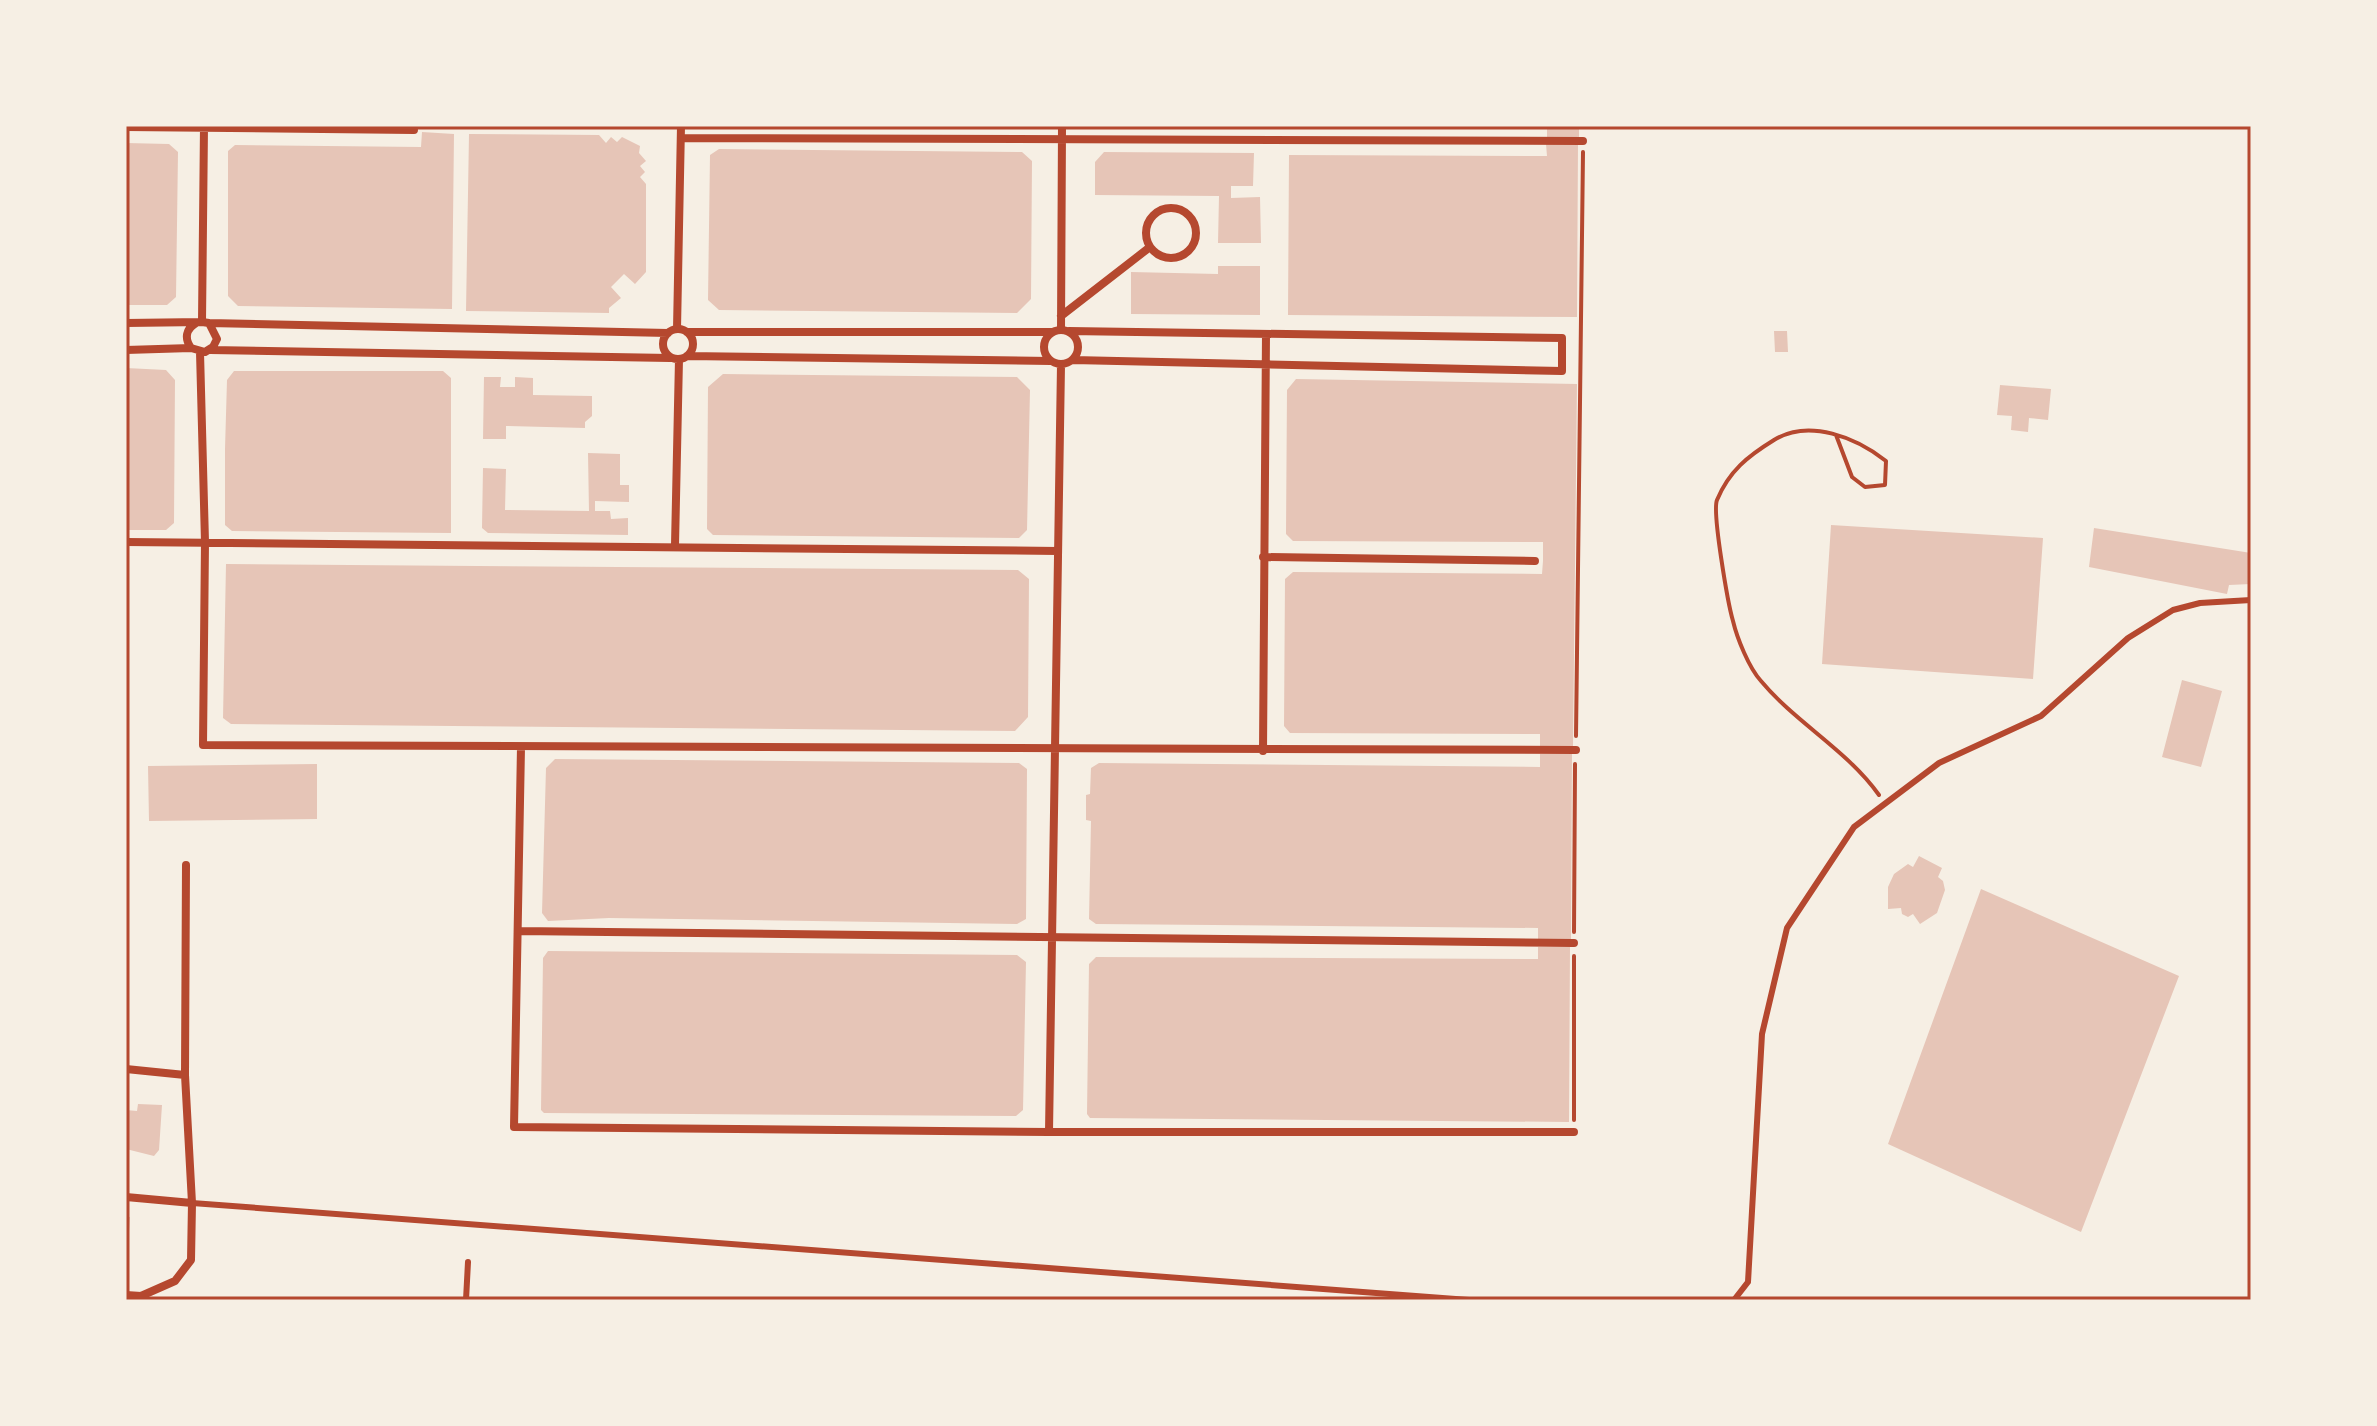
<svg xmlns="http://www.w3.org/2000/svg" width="2377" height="1426" font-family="'PT Sans',sans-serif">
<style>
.building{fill:#e6c5b7}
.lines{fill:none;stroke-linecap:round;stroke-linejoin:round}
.path{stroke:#b5482f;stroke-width:4}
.service{stroke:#b5482f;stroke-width:6}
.minor{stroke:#b5482f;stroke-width:8}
.neatline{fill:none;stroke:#b5482f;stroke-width:3}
</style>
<rect width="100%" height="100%" fill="#f6efe4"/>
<path class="building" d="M1547 126H1579V138L1547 137Z
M422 132 454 134 452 309 238 306 228 296V151L235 145 421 147Z
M469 134 599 135 606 143 611 137 617 142 622 137 640 146 639 153 646 161 640 166 645 172 640 177 646 184V272L635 284 624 274 611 287 621 298 609 308V313L466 311Z
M126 143 169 144 178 152 176 297 167 305H126Z
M1546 144H1578L1577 317 1288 315 1289 155 1547 156Z
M719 149 1022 152 1032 161 1031 299 1017 313 719 310 708 300 710 155Z
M1104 152 1254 153 1253 186H1231V198L1260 197 1261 243H1218L1219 196 1095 195V162Z
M1218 266H1260V315L1131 314V272L1218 274Z
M1774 331H1787L1788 352H1775Z
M126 368 166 370 175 380 174 523 166 530H126Z
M234 371H443L451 378V533L232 531 225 525V449L227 380Z
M723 374 1017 377 1030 390 1027 530 1019 538 713 535 707 529 708 387Z
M484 377H501L500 387H515V377L533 378V395L592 396V416L585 422V428L506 426V439H483Z
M1296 379 1577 384 1573 747 1540 748V734L1290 733 1284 726 1285 579 1293 572 1542 574 1543 561V542L1293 541 1286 534 1287 390Z
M2000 385 2051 389 2048 420 2029 418 2028 432 2011 430 2012 416 1997 415Z
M588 453 620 454V485H629V502L595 501V511H610L611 519 628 518V535L488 533 482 528 483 468 506 469 505 510 589 511Z
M1831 525 2043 538 2033 679 1822 664Z
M2094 528 2251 553V584L2229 585 2227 594 2089 567Z
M226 564 1018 570 1029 579 1028 717 1015 731 231 724 223 718Z
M2182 680 2222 691 2201 767 2162 757Z
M1572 753 1571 940 1538 941V928L1096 924 1089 919 1091 821 1086 820V795L1090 794 1091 768 1099 763 1540 767V754Z
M555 759 1019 763 1027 769 1026 919 1017 924 609 918 548 921 542 913 546 768Z
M317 764V819L149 821 148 766Z
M1919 856 1942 868 1938 877 1943 881 1945 890 1937 913 1920 924 1913 914 1908 917 1902 914 1901 908 1888 909V887L1894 874 1908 864 1913 867Z
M1981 889 2179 976 2081 1232 1888 1144Z
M1538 947H1570L1569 1122 1090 1118 1087 1114 1089 964 1096 957 1538 959Z
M548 951 1017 955 1026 962 1023 1110 1016 1116 544 1113 541 1110 543 958Z
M138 1104 162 1105 159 1150 154 1156 126 1149V1110L137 1111Z
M126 1217H130L128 1246H126Z"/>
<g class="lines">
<path class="path" d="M1836 435 1852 477 1865 487 1885 485 1886 461C1857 438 1809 418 1774 440 1748 456 1729 471 1717 500 1712 512 1728 604 1733 621 1737 638 1749 668 1761 681 1796 723 1847 750 1879 795
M1576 736 1583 152
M1574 932 1575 764
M1574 956V1120"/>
<path class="service" d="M192 1203 1469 1300
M466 1300 468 1262
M1734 1300 1748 1282 1762 1034 1787 928 1854 827 1939 763 2041 716 2128 638 2173 610 2200 603 2251 600"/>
<path class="minor" d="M126 127 414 130
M681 138 1583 141
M1146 233a25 25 0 1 1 50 0a25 25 0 1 1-50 0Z
M1061 316 1150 247
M202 322 204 126
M126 323 202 322 209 323 217 339 213 347 205 352 191 348C184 338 186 329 196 323
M209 323 668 333
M663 344a15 15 0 1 1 30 0a15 15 0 1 1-30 0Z
M677 329 681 126
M1044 347a17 17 0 1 1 34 0a17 17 0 1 1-34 0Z
M1061 330 1062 126
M1069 331 1562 338V371L1073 360
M687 332H1052
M126 350 191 348
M210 350 670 358
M200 352 205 542 203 745 1576 750
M687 356 1051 361
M126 542 1058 551
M675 545 679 359
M1263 557 1535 561
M521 747 514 1127 1049 1132H1574
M1263 751 1266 334
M518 931 1574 943
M126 1069 185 1075 186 865
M1049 1132 1061 365
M126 1197 192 1203
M126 1295 141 1296 175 1281 191 1260 192 1203 185 1075"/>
</g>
<rect width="2377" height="1426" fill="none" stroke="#f6efe4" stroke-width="256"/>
<rect x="128" y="128" width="2121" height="1170" class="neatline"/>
</svg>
